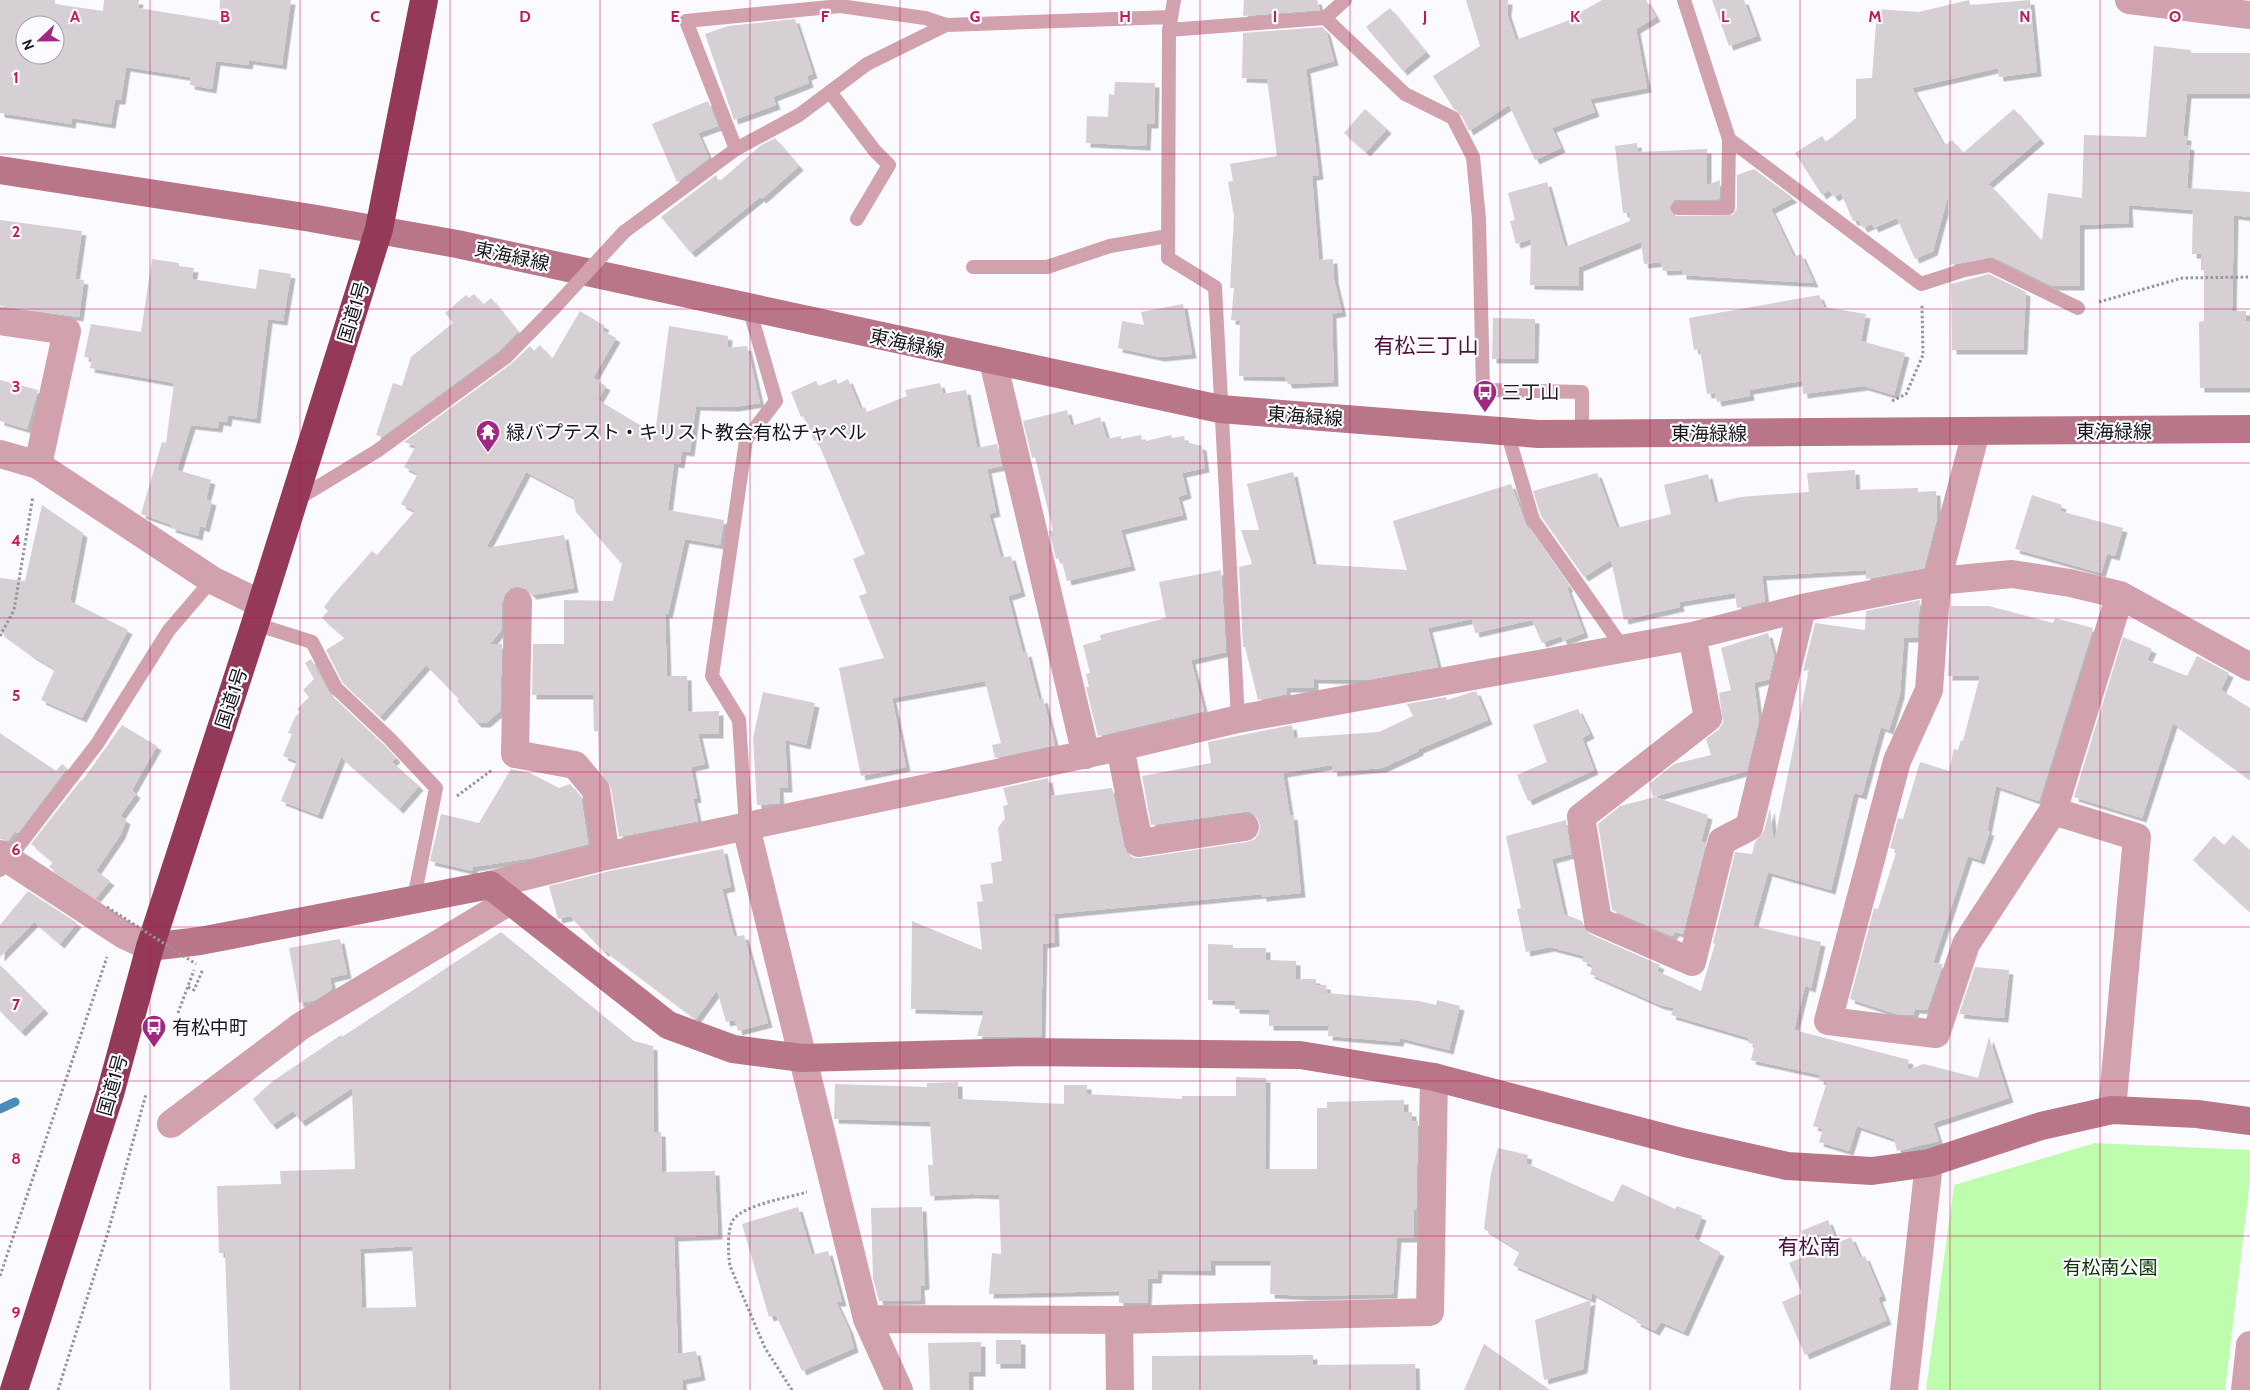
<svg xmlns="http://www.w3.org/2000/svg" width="2250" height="1390" font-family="Cabin,'Noto Sans JP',sans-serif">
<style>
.green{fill:#bdfdad}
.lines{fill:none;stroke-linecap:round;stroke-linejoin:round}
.stream{stroke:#4c8cb9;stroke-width:9}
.building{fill:#d6cfd3;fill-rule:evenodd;filter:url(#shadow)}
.path{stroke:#96969a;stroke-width:3;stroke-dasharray:2.5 2.5;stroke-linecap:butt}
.lane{stroke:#d1a2ae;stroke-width:14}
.street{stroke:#d1a2ae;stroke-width:28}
.secondary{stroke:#b97689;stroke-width:28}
.highway{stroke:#943958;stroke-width:28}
.path-bridge{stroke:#96969a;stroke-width:3;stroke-dasharray:2.5 2.5;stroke-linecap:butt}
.lane-bridge{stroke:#d1a2ae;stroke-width:14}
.grid{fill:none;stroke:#c2185b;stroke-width:1;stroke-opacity:0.55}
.labels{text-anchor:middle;stroke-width:4.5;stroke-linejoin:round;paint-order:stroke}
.street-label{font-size:19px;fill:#18181b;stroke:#fbfbff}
.poi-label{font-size:19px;fill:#18181b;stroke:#fbfbff;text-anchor:start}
.park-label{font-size:19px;fill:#093400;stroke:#fbfbff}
.quarter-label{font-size:21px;fill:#4b123c;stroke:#fbfbff}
.grid-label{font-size:16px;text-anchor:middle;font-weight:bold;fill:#c2185b;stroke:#fbfbff;stroke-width:4.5;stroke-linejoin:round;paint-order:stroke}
</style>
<defs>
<filter id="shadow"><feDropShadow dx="4.5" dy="4.5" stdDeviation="0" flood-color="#0004"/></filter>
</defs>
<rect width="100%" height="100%" fill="#fbfbff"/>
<path class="green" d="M2095 1143 2250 1150V1180L2225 1390H1926L1954 1185Z"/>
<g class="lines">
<path class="stream" d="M0 1109 15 1102"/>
</g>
<path class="building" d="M0 0H55V4L103 11 104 0H139L138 8 219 21 220 0H291L282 65 249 60 248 65 216 61 212 89 190 85 191 77 126 67 121 100H115L111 124 72 118 71 124 0 113ZM25 25H55V55H25Z
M1244 0H1317L1320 10 1243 16Z
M1466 0H1508L1507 13 1516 40 1575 18 1574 16 1602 0H1646L1656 17 1636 29 1647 88 1590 99 1595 112 1552 128 1561 148 1535 160 1509 105 1469 131 1461 114 1454 109 1433 76 1480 46Z
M1712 0H1744L1757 36 1729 46Z
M1969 0 1970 5 2030 0 2037 72 1999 77 1998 68 1912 88 1944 146 1952 140 1963 153 2014 109 2040 139 1987 185 1991 186 2042 241 2048 193 2082 198 2084 135 2146 137 2154 46 2191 50V53H2250V94H2187L2183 136H2187L2186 145 2190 146 2187 188 2250 192V217L2234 215 2232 311H2246V321H2250V388H2200L2199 322 2204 321V270H2201V254H2192L2193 210 2128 205 2129 223 2080 225V286H2053L1993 257 1950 265 1948 196 1933 251 1915 259 1897 218 1874 228 1872 224 1863 228 1859 221H1853L1841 193 1834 197 1829 190 1822 195 1795 153 1822 136 1826 142 1856 118V79L1872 78 1877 9 1919 12Z
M1390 8 1426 52 1403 71 1366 27Z
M795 19 813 74 807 76 809 83 773 97 776 105 734 120 705 34 728 26Z
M1322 27 1326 31 1334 61 1306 69 1319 175 1312 176 1319 260 1333 259 1334 279 1342 312 1332 314 1334 382 1288 384 1285 377 1239 376 1240 321 1231 320 1234 288H1230L1234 216 1228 182 1233 181 1230 164 1277 156 1267 79 1242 78 1243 33Z
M1115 82 1155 83 1154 124H1147L1146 146 1086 143 1087 116 1108 117 1109 94 1114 95Z
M708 101 718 126 698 133 709 158 677 182 652 124Z
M1365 109 1387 129 1366 152 1344 133Z
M775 138 799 166 762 199 760 197 691 253 661 217 716 175 719 182 760 146Z
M1637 143 1638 152 1707 149V185L1720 180 1719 199 1674 200 1669 208 1674 216 1733 215 1737 208V175L1754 169 1793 198 1771 209 1794 257 1801 254 1814 283 1682 275V270L1663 271 1661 262 1644 264 1641 242 1579 267V286L1530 285 1531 239 1516 244 1510 221 1515 220 1508 193 1547 182 1565 247 1630 221 1629 213H1623L1615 146Z
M0 220 82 231 75 279 84 280 79 317 0 306Z
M152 259 179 263V266L194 268 192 279 256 289 259 269 291 274 283 321 268 319 256 419 228 415 227 422 219 421 218 428 191 425 177 470 211 480 206 499 212 501 205 528 200 526 198 536 171 528 172 525 141 514 162 442 166 443 174 383 90 368 92 358 84 357 91 324 141 332Z
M1989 274 2026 292 2023 350H1952L1951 284Z
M474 294 483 305 491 298 518 332 500 350 382 437 376 435 393 383 402 386 411 357 453 323 445 313 466 295 469 298Z
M1819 295 1824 307 1866 314 1861 341 1905 353 1894 395 1864 386 1803 394 1802 381 1749 390 1750 396 1717 402 1715 393 1707 394 1700 349 1694 350 1689 318Z
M1183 304 1192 354 1160 357 1118 348 1122 321 1144 325 1141 312Z
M580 311 605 326 602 330 616 338 593 378 606 386 598 400 655 434 669 326 728 336 727 348 747 346 760 403 734 407 696 406 690 452 682 451 680 464 674 463 668 510 724 520 720 545 685 539 668 614 665 613 667 676H687L688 712 719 711V734H698L705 764 691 767 697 798 693 799 698 821 619 837 611 788 599 770 598 731H594L593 695H532L533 644H564V600L613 601 622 564 576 512 573 497 526 472 486 548 564 535 574 588 532 595 526 589 518 586 511 588 505 594 502 602V629L490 644H502L500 711 486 723H477L457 701 459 699 426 665 380 717 343 683 326 650 345 638 322 618 328 611 324 607 333 595 372 551 377 555 415 511 401 504 418 474 404 467 416 446 404 442 511 364 530 346 534 351 540 345 552 359Z
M1493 318 1535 319 1534 359H1492Z
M836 379 838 384 848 379 861 410 865 407 867 412 907 396 905 390 940 383 943 394 966 390 977 448 997 444 1002 466 987 469 996 512 989 514 1001 558 1011 556 1021 592 1008 596 1023 653 1027 652 1039 700 1043 698 1055 745 995 758 992 745 1001 743 985 681 892 698 906 767 861 776 839 668 884 658 859 596 867 593 853 559 865 554 817 440 814 441 804 416 801 417 791 392 816 381 819 386Z
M0 380 38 390 27 429 0 421Z
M1067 410 1071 426 1100 417 1107 439 1121 436V439L1141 435 1142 442 1171 435 1172 438 1184 436 1185 442 1202 446 1205 468 1182 473 1187 494 1178 497 1183 515 1121 530 1131 566 1067 581 1061 558 1056 559 1049 531 1053 530 1035 457 1032 458 1023 421Z
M1855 470 1856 490 1918 488V492L1936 491 1937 518 1924 568 1866 579V570L1762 576 1765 601 1737 608 1735 593 1679 602 1680 607 1624 620 1611 560 1584 577 1541 516 1533 491 1597 473 1617 528 1671 514 1664 485 1708 474 1715 503 1740 497 1809 492 1807 473Z
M1293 472 1313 564 1407 570 1393 521 1511 484 1526 525 1569 587 1567 588 1584 633 1563 641 1561 636 1542 643 1532 620 1475 633 1472 619 1428 628 1438 667 1366 680 1314 679V688H1286L1287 694 1258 700 1245 647H1243L1239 567 1252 564 1241 530H1259L1247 484Z
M2032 495 2062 505 2060 511 2123 528 2115 556 2107 554 2101 573 2015 549Z
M42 505 83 533 70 601 128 630 82 718 41 700 55 669 33 656 0 632V578L25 581Z
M1221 570 1226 652 1191 660 1204 711 1098 736 1086 687H1089L1086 674 1090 673 1083 645 1101 640 1100 635 1166 618 1159 582Z
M1920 600 1917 638H1904L1900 694 1889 730 1881 727 1862 795 1854 793 1831 890 1768 872 1753 926 1821 942 1811 988 1805 986 1794 1030 1909 1060 1907 1070 1924 1064 1978 1078 1989 1037 2009 1098 1933 1123 1939 1141 1897 1151 1894 1139 1857 1126 1849 1151 1819 1142 1823 1129 1813 1126 1827 1082 1819 1080 1820 1075 1751 1060 1755 1044 1748 1043 1749 1038 1671 1015 1674 1008 1660 1005 1590 974 1593 965 1582 961 1584 956 1550 947 1526 952 1517 909 1521 908 1506 836 1566 820 1571 854 1552 859 1564 914 1582 921 1585 930 1592 935 1660 965 1657 971 1701 991 1715 944 1713 943 1735 852 1752 854 1755 842 1764 831 1770 808 1774 843 1809 670 1803 671 1815 623 1865 630 1866 611Z
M1951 606H1989L2053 623 2055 618 2093 628 2039 801 1996 786 1987 831H1990L1980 860 1968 856 1933 963 1943 964 1927 1010 1915 1009 1913 1015 1896 1014 1850 999 1874 908 1878 909 1897 850 1890 848 1898 818 1903 819 1920 762 1949 771 1954 749 1958 750 1961 740 1963 741 1980 676H1948Z
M1768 633 1774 657 1769 679 1754 683 1759 720 1747 771 1653 797 1650 783 1674 764 1711 755 1706 739 1719 729 1723 723 1719 693 1731 690 1721 648Z
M2123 637 2152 649 2147 660 2187 676 2197 656 2229 673 2221 690 2250 708V779L2173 723 2142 818 2074 797Z
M311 659 330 694 384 745 396 758 392 762 419 786 399 809 341 757 318 815 281 801 297 761 283 756 292 734 288 733 295 717 300 712 297 709 309 697 303 690 314 679 305 663Z
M1476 691 1488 720 1419 749V751L1382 768 1333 772 1332 765 1283 773 1290 816 1293 815 1301 893 1262 897V894L1054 914 1055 942 1043 944 1041 1037 977 1036 984 1011 911 1009 912 921 982 950 977 902 983 901 980 885 993 883 991 863 1002 861 998 828 1005 818 1003 806 1008 805 1003 788 1048 778 1051 796 1112 788 1124 846 1127 853 1134 858H1141L1247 842 1255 839 1259 833 1260 825 1257 817 1250 812H1243L1151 825 1142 776 1211 763 1208 742 1292 725 1294 738 1379 732 1413 716 1407 704 1446 697 1447 700Z
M763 692 815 703 806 745 785 740 788 788H779L780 803 757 805 753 738Z
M1578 709 1590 734 1582 738 1594 770 1528 801 1517 775 1547 762 1533 725Z
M122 725 157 746 132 790 136 794 120 816 126 820 121 834 96 871 110 881 96 898 49 867 53 862 31 844 81 780 82 781Z
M0 733 56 771 62 764 67 768 18 833 15 831 8 841 0 839Z
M511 769 530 773 559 788 570 784 581 797 588 844 532 858 473 867V871L430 861 441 814 479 823Z
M1655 797 1708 815 1701 842 1706 843 1683 934 1675 932 1672 936 1612 910 1598 824 1620 806Z
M2233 835 2250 850V912L2193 860 2214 836 2224 845Z
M723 849 731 887 722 889 734 937 744 935 768 1023 738 1031 735 1020 726 1022 717 990 696 1019 606 951 604 952 570 916 558 919 549 886 610 871Z
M28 891 77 923 60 944 34 922 0 957V925Z
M501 932 634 1041 653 1046 654 1132H661L662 1172 715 1171 718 1235 674 1237 678 1354 696 1351 701 1376 682 1380 683 1390H230L225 1253H219L217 1186 281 1184 280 1171 355 1169 352 1088 301 1122 293 1111 272 1125 253 1099 273 1081 341 1035 342 1037ZM412 1246 416 1307 362 1308 360 1249Z
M340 939 347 974 330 978 332 989 315 1000 299 1003 289 948Z
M1208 944 1233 945V948H1266V960L1296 961V979H1316V985H1326L1327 993 1419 1001 1436 1005 1437 1000 1460 1006 1449 1050 1400 1038 1399 1042 1328 1036 1329 1026H1269V1010L1235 1009V1001L1208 1000Z
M0 965 44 1009 21 1032 0 1011Z
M1975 967 2009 970 2004 1018 1959 1014Z
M1236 1077 1266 1078 1265 1169H1317V1108H1327V1102L1404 1100V1112H1412V1121H1418L1416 1210H1414L1413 1238H1397L1393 1294 1307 1296 1270 1294 1271 1261H1211V1271L1158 1270 1157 1279H1148L1147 1303H1119V1291L989 1294 992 1253 1001 1254 999 1195 972 1194 930 1196 928 1165H933L930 1122 834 1119 835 1084 927 1087V1083L958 1082V1099L1064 1104V1085H1087V1094L1182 1099V1096H1236Z
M1498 1148 1528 1155 1526 1163 1613 1202 1622 1184 1675 1209 1677 1206 1702 1216 1694 1238 1720 1252 1684 1332 1661 1322 1655 1331 1636 1322 1637 1318 1592 1293 1591 1299 1513 1265 1520 1251 1484 1229 1491 1173Z
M798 1207 812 1255 828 1251 842 1302H836L849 1330 854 1348 802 1371 776 1315 769 1317 742 1224Z
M922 1207 925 1285 920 1286 921 1300 879 1301 873 1278 871 1208Z
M1828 1220 1837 1243 1851 1237 1860 1258 1865 1256 1882 1296 1878 1298 1887 1320 1805 1355 1782 1302 1802 1293 1789 1263 1811 1254 1801 1231Z
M1591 1300 1583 1369 1544 1380 1535 1320Z
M996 1340H1021V1364H996Z
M981 1342V1372H969V1390H930L928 1343Z
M1484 1344 1550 1390H1464Z
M1313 1355V1365L1415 1364 1416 1390H1152V1356Z"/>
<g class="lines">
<path class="path" d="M2099 302 2182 278 2250 277
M1892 401 1906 394 1923 355 1922 305
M0 636 14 610 33 496
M457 796 492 770
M188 987 194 990 203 969
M178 1013 194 970
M0 1276 107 957
M58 1390 108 1232 146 1094
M792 1390 765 1348 730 1266C728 1255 727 1229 733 1220 745 1204 788 1198 807 1192"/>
<path class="lane" d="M1174 0 1169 30 1168 258 1215 287 1238 719
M1325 18 1405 94 1453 118 1473 157 1479 219 1483 390 1582 392V434
M1169 30 1325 18 1345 0
M830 92 875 151 889 165 857 219
M1729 139 1921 284 1961 271 1990 265 2078 308
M736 149 686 21 840 6 925 18 946 25
M1678 208H1728L1729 139 1684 0
M624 232 736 149 799 115 867 64 946 25 1171 17
M973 267H1047L1110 246 1168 236
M1507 432 1533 520 1623 648
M296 500 377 451 506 357 555 307
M255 624 312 642 336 688 390 739 436 788 414 898
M746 827 739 720 712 676 746 440 776 401 749 308
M0 870 97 744 169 630 212 580"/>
<path class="street" d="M2129 0 2250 15
M0 321 67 331 38 465
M993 361 1086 755
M1976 432 1937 581 1929 690 1897 761 1828 1021 1936 1034 1966 944 2053 811 2120 595
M0 454 38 465 212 580 261 604
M518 602 515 754 575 765 596 790 606 856
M1692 636 1708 718 1581 817 1598 921 1692 962 1722 841 1749 827 1802 608
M1120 747 1139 843 1245 827
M2053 811 2137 837 2112 1110
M746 827 867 1319 899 1390
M0 854 124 935 150 947
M490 885 606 856 1120 747 1238 719 1692 636 1802 608 1937 581 2012 574 2070 583 2120 595 2250 667
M171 1124 301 1026 510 901
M867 1319 1119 1320 1430 1312 1434 1077
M1119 1320 1120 1390
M1904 1390 1929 1163
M2245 1390 2250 1345"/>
<path class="secondary" d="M0 170 311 218 457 244 1220 409 1538 434 2250 429
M150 947 200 941 490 885 668 1025 733 1049 802 1058 1026 1052 1300 1055 1434 1077 1685 1143 1787 1166 1872 1171 1929 1163 2041 1126 2112 1110 2197 1114 2250 1121"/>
<path class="highway" d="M14 1390 110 1094 150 947 255 624 379 229 424 0"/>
<path class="path-bridge" d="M107 907 196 964"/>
<path class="lane-bridge" d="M555 307 624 232"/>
</g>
<path class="grid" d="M150 0V1390M300 0V1390M450 0V1390M600 0V1390M750 0V1390M900 0V1390M1050 0V1390M1200 0V1390M1350 0V1390M1500 0V1390M1650 0V1390M1800 0V1390M1950 0V1390M2100 0V1390M0 154H2250M0 309H2250M0 463H2250M0 618H2250M0 772H2250M0 927H2250M0 1081H2250M0 1236H2250"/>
<defs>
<symbol id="bus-pin" viewBox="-11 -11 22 30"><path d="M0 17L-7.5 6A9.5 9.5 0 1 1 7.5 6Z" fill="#9f2982" stroke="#fbfbff"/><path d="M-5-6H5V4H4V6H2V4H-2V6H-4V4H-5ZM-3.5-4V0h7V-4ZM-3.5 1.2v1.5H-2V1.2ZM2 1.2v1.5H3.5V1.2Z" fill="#fff"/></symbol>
<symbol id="temple-pin" viewBox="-11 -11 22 30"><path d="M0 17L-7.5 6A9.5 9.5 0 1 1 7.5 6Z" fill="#9f2982" stroke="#fbfbff"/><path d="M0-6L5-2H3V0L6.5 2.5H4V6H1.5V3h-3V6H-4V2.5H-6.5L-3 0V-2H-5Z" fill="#fff"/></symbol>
</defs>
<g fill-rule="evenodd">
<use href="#bus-pin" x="1471" y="378" width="28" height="38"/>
<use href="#temple-pin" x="474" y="418" width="28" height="38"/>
<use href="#bus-pin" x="140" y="1013" width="28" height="38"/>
</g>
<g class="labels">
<g class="street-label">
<text transform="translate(512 256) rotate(12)" y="7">東海緑線</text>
<text transform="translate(353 312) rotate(-73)" y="7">国道1号</text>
<text transform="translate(907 343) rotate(12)" y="7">東海緑線</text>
<text transform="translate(1305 416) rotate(4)" y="7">東海緑線</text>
<text x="2114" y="438">東海緑線</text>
<text x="1709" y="440">東海緑線</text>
<text transform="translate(231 698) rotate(-72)" y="7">国道1号</text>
<text transform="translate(112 1085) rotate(-74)" y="7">国道1号</text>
</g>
<g class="poi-label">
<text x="1502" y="399">三丁山</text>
<text x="506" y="439">緑バプテスト・キリスト教会有松チャペル</text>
<text x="172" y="1034">有松中町</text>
</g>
<g class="park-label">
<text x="2110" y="1274">有松南公園</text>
</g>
<g class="quarter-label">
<text x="1426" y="353">有松三丁山</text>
<text x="1809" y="1254">有松南</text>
</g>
</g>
<g class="grid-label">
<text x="75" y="22">A</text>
<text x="225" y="22">B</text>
<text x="375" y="22">C</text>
<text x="525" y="22">D</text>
<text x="675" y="22">E</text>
<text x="825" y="22">F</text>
<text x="975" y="22">G</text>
<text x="1125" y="22">H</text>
<text x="1275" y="22">I</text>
<text x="1425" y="22">J</text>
<text x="1575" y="22">K</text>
<text x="1725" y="22">L</text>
<text x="1875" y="22">M</text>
<text x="2025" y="22">N</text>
<text x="2175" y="22">O</text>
<text x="16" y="83">1</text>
<text x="16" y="237">2</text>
<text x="16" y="392">3</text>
<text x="16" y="546">4</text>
<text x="16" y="701">5</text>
<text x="16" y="855">6</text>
<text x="16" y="1010">7</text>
<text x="16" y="1164">8</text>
<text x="16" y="1318">9</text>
</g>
<g transform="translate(40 40) rotate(248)"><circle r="24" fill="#fbfbff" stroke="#a0a0a4"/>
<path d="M0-4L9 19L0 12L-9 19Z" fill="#9f2982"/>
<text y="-8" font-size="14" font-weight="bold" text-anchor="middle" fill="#18181b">N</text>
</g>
</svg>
